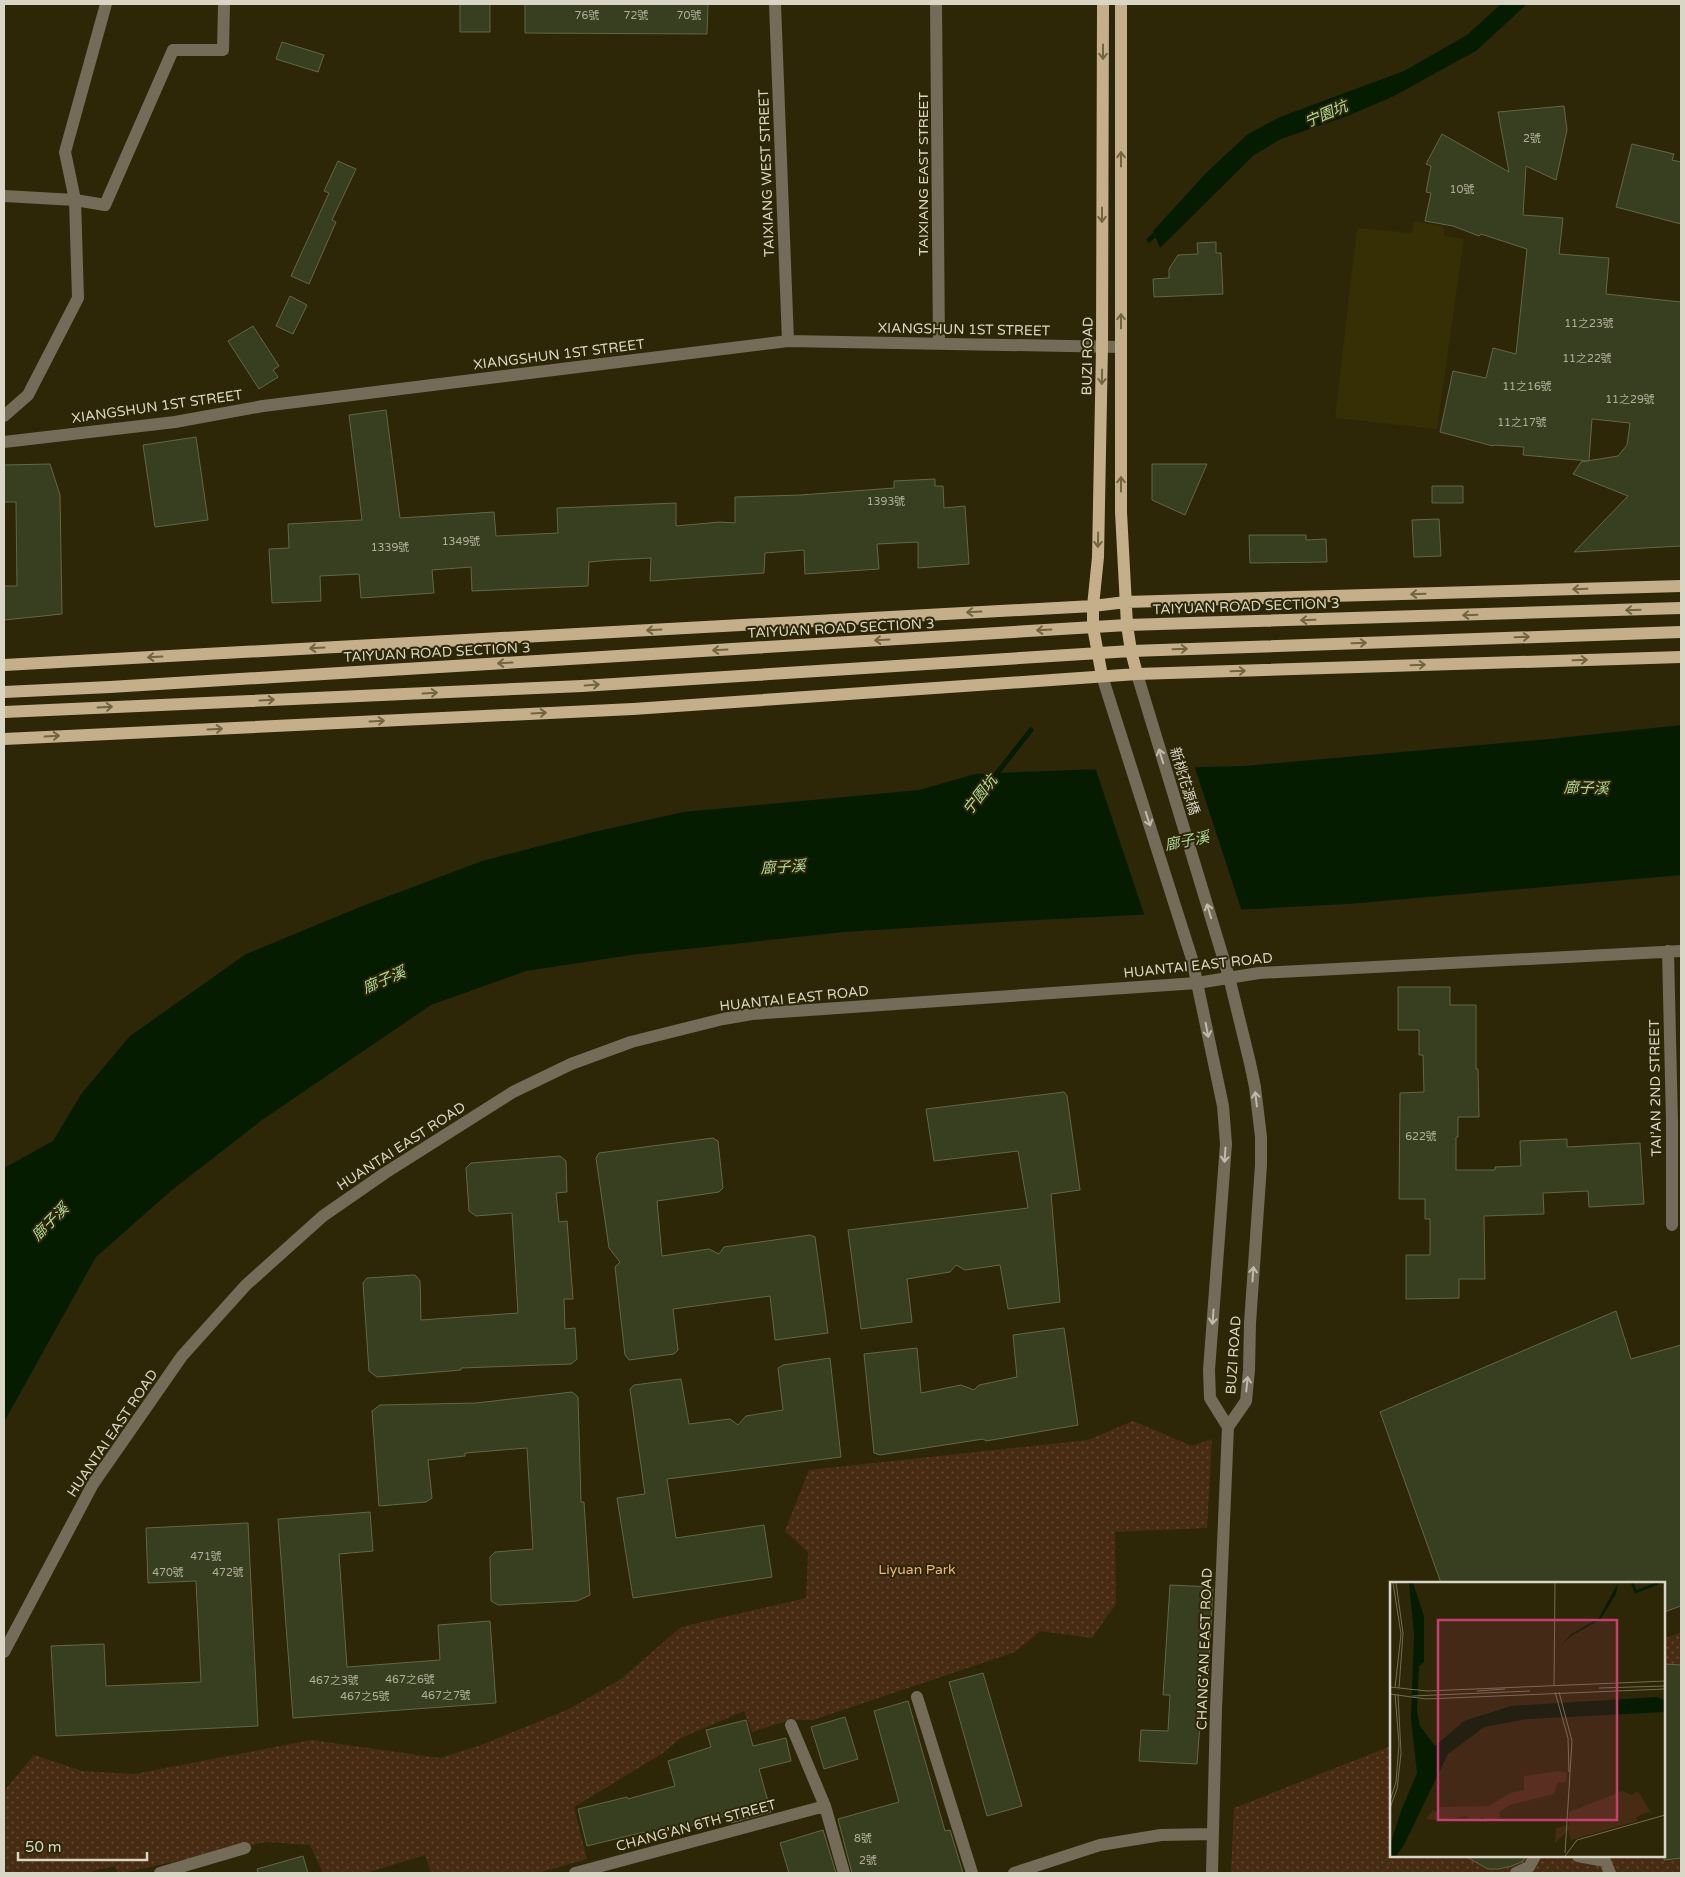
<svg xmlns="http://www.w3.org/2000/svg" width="1685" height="1877" font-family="'Varela Round','Noto Sans TC',sans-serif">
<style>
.built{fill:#362e05}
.park{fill:url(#park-dots)}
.water{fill:#061c00}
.pier{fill:#2d2707}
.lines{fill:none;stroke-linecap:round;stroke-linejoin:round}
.stream{stroke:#061c00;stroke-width:5}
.building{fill:#383e20;stroke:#616748}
.minor{stroke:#756b59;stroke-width:12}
.major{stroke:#c5af8b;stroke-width:12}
.oneway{stroke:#716442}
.oneway2{stroke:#c0bbaa}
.labels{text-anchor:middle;stroke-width:4;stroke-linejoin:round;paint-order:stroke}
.number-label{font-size:11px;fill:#b1b09c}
.street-label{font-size:14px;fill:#d9d6c5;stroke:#2d2707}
.park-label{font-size:14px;fill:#efb482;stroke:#2d2707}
.water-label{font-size:15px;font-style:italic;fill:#afda9d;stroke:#2d2707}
.inset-river{fill:none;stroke:#061c00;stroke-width:2.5}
.inset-road{fill:none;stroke:#726d53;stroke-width:1}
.view{fill:#c73e70;fill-opacity:0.15;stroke:#c73e70;stroke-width:2.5}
.inset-edge{fill:none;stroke:#d9d6c5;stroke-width:2.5}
</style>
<defs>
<pattern id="park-dots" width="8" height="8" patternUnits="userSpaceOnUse" patternTransform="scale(1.25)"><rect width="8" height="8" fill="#472c13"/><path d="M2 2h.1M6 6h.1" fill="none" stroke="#614a34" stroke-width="1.8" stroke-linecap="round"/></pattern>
</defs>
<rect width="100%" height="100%" fill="#2d2707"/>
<path class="built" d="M1414 221 1444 227V236L1464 239 1437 429 1335 418 1357 228 1412 233Z"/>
<path class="park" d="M1133 1421 1192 1446 1212 1439 1207 1528 1115 1532 1116 1604 1092 1638 1040 1631 1015 1652 813 1720H789L752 1732 744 1711 681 1738 663 1753 574 1807 587 1859 538 1873H431L425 1855 366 1873H323L310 1845 266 1842 122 1873H118L115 1866 86 1873H4V1791L34 1755 82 1771 134 1774 312 1740 440 1758 484 1744 569 1709 621 1679 681 1627 806 1598 808 1552 785 1531 809 1470 1088 1440Z
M1681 1632V1873H1231L1234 1808 1391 1746V1856H1664V1639Z"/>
<path class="water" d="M1501 4H1527L1476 51 1452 64 1394 96 1350 115 1281 139 1254 155 1160 248 1153 231 1207 172 1248 134 1280 117 1404 71 1467 35Z
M1681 725V875L1348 904 1019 921 844 932 631 955 526 971 431 1005 262 1120 172 1190 96 1257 4 1422V1168L53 1141 82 1093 130 1036 246 954 365 905 482 861 594 832 683 812 919 790 975 774 1072 770 1244 766 1550 739Z"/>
<path class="pier" d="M1194 765 1242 912 1145 917 1095 767Z"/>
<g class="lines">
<path class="stream" d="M1149 240 1158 232
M994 777 1031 730"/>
</g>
<path class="building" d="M460 4H490V32H460Z
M525 4H708L707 34 525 33Z
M282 42 324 55 318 72 276 59Z
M1564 106 1567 130 1556 180 1526 166 1523 215 1563 218 1559 254 1609 258 1606 294 1681 302V546L1574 552 1628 496 1573 474 1581 462 1618 456 1627 445 1630 423 1592 419 1589 461 1523 455 1524 447 1494 445 1493 446 1440 432 1453 371 1486 378 1493 348 1516 354 1527 249 1481 234 1479 236 1453 226 1425 221 1431 193 1426 192 1431 166 1426 164 1442 134 1509 172 1498 112Z
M1632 144 1674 154 1672 160 1681 162V224L1616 207Z
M338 161 356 169 332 220 336 222 309 284 291 276 329 193 324 191Z
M1216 242V253H1221L1223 294 1154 297 1153 279 1169 278V269L1178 255 1198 254 1197 243Z
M290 296 307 305 293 334 276 326Z
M253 326 279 366 273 370 278 377 259 389 228 341Z
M386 410 400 518 494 512 496 536 558 533 557 508 676 503V526L720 522 735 523V497L801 495 894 488V481L935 479V486H943L944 508 965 506 969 564 918 568V542L877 544 879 569 805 574 804 550 765 553 764 573 650 581 651 558 612 560 589 562 588 586 472 591 471 567 432 570 434 593 361 598 359 574 320 576 321 601 272 603 269 549 289 548 288 524 362 520 349 415Z
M196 437 208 520 155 527 143 445Z
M50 464 60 495 62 614 4 620V586H17L16 502H4V465Z
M1152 464H1207L1185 515 1152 500Z
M1432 486H1463V503H1432Z
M1439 519 1441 556 1414 557 1412 520Z
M1249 535H1306V540L1326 539 1327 562 1250 563Z
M1398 987H1450V1005H1476V1069H1478L1479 1117H1458V1137H1456V1170H1495V1167L1521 1166 1520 1141 1567 1139V1147L1640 1143 1644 1204 1589 1207 1588 1191 1543 1193 1544 1214 1484 1216 1485 1279H1459V1298L1406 1299V1255H1430V1219H1425V1199H1399L1400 1093 1424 1092 1423 1055H1419V1030H1398Z
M1064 1092 1067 1096 1080 1190 1051 1194 1060 1302 1008 1309 1000 1265 965 1270 956 1265 950 1272 907 1279 912 1322 861 1329 848 1230 1028 1208 1018 1151 934 1161 926 1109Z
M713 1138 718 1141 723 1188 719 1192 657 1201 662 1256 709 1249 719 1254 724 1247 810 1235 815 1237 828 1333 775 1340 770 1296 673 1309 678 1350 674 1354 629 1360 625 1355 615 1267 620 1262 609 1248 596 1158 599 1153Z
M560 1156 566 1161 567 1192 556 1193 559 1222 567 1221 573 1299H564L565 1329 575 1328 577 1359 571 1364 461 1368V1370L377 1377 369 1371 363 1283 367 1278 415 1275 420 1281 421 1320 518 1313 512 1213 476 1216 469 1211 466 1168 471 1163Z
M1616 1311 1631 1359 1681 1345V1606L1664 1612V1583H1441L1380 1412Z
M1064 1328 1078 1425 986 1441 983 1439 880 1455 874 1453 864 1354 917 1348 921 1393 961 1385 974 1390 979 1385 1017 1377 1013 1335Z
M830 1358 841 1457 667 1479 676 1538 764 1525 772 1577 633 1598 617 1498 645 1494 630 1389 634 1385 681 1379 689 1424 730 1419 738 1425 746 1416 783 1410 778 1368 783 1365Z
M572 1392 578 1397 581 1502H584L590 1595 577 1601 498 1605 491 1601 490 1557 495 1552 533 1549 527 1448 465 1453V1456L428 1460 432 1498 426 1502 379 1506 372 1411 380 1405 476 1403Z
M370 1512 373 1551 339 1554 347 1667 440 1660 438 1625 490 1621 496 1703 293 1718 278 1519Z
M248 1523 258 1726 56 1736 51 1646 104 1644 106 1686 201 1682 196 1581 148 1583 146 1528Z
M1170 1585 1213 1587 1207 1698H1202L1197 1764 1139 1761 1141 1730 1168 1731 1170 1695H1163Z
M1664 1664 1681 1665V1858L1664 1860Z
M983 1673 1022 1806 987 1816 949 1682Z
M908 1701 945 1831 950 1830 963 1873H852L838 1819 899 1802 874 1711Z
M845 1717 858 1759 824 1769 811 1727Z
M746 1720 753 1746 786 1738 791 1761 759 1769 771 1812 731 1823 729 1815 687 1827 686 1824 645 1835 644 1832 587 1846 578 1809 627 1797 628 1799 675 1786 668 1761 711 1747 706 1730Z
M823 1830 836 1873H789L780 1843Z
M303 1856 308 1873H258L257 1869Z
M1465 1856H1526L1523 1861 1512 1866 1498 1869H1488Z"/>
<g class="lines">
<path class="minor" d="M775 4 788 341
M936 4 939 344
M4 196 75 200 105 205 173 50H223L224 4
M4 416 28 395 78 298 75 200 65 152 106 4
M4 442 175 422 263 406 788 341 1121 347
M1137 674 1229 977 1250 1063 1255 1087 1261 1137V1165L1250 1323 1249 1370 1246 1401 1228 1427
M1102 676 1192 959 1223 1106 1226 1144 1209 1370 1210 1398 1228 1427
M1668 951 1672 1122V1225
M4 1652 93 1484 182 1356 246 1285 323 1216 385 1173 513 1092 571 1064 631 1042 723 1019 752 1014 1197 983 1259 973 1681 951
M917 1697 972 1873
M791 1725 825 1806 844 1873
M1578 1856 1605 1861 1610 1873
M160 1873 245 1848
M575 1873 825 1806
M1014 1873 1100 1845 1161 1835 1213 1834
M1212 1873 1216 1709 1228 1427
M1516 1873 1529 1867 1535 1856"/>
<path class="major" d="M1121 4V512L1127 625 1131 651 1137 674
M4 665 1093 606 1126 602 1681 586
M1102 676 1093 627V606L1098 557 1102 347 1103 4
M4 692 110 687 1127 625 1681 608
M4 712 582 686 1131 651 1681 632
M4 739 633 709 1137 674 1681 657"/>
</g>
<defs><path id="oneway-shaft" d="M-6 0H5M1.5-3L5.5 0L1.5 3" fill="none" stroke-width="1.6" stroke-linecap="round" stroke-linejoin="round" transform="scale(1.25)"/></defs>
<g class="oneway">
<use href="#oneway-shaft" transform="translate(1103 52) rotate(90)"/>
<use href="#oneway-shaft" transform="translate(1121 159) rotate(-90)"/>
<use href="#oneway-shaft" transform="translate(1102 215) rotate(90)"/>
<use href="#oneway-shaft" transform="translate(1121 321) rotate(-90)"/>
<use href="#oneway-shaft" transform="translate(1102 377) rotate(91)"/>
<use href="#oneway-shaft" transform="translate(1121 484) rotate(-90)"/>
<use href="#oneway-shaft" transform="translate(1098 540) rotate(91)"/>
<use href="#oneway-shaft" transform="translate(1580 589) rotate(178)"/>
<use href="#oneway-shaft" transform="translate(1418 594) rotate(178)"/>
<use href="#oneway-shaft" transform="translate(1633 610) rotate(178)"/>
<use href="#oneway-shaft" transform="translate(974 612) rotate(177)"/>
<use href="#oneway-shaft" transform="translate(1470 615) rotate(178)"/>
<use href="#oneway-shaft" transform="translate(1308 620) rotate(178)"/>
<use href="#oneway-shaft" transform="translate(654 630) rotate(177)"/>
<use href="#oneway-shaft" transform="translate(1044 630) rotate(177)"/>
<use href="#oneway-shaft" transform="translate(1522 637) rotate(-2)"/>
<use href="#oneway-shaft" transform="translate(882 640) rotate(177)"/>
<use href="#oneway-shaft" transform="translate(1359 643) rotate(-2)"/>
<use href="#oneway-shaft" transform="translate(317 648) rotate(177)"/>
<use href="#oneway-shaft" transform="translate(1180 649) rotate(-2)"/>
<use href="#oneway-shaft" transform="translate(720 650) rotate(177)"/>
<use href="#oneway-shaft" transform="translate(155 657) rotate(177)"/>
<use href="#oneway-shaft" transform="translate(1580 660) rotate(-2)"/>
<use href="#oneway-shaft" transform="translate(505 663) rotate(177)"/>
<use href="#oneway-shaft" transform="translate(1418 665) rotate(-2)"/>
<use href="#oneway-shaft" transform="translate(1238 671) rotate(-2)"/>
<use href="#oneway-shaft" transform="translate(592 685) rotate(-4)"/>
<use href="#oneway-shaft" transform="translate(430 693) rotate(-3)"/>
<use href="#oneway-shaft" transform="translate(267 700) rotate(-3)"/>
<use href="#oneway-shaft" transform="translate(105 707) rotate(-3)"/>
<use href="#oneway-shaft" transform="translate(539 713) rotate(-3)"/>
<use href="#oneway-shaft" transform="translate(377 721) rotate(-3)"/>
<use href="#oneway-shaft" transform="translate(215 729) rotate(-3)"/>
<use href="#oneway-shaft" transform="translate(52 736) rotate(-3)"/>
</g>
<g class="oneway2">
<use href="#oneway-shaft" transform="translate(1161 756) rotate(-107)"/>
<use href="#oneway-shaft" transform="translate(1148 819) rotate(72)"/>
<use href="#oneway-shaft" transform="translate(1209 911) rotate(-107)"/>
<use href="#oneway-shaft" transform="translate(1207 1030) rotate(79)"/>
<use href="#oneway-shaft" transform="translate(1256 1099) rotate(-97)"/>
<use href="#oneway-shaft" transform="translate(1225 1155) rotate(94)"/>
<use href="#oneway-shaft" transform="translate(1253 1274) rotate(-86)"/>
<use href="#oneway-shaft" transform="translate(1213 1317) rotate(94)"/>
<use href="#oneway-shaft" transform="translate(1247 1384) rotate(-84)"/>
</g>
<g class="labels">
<g class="number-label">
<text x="587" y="19">76號</text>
<text x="636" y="19">72號</text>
<text x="689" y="19">70號</text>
<text x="1532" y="142">2號</text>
<text x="1462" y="193">10號</text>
<text x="1589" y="327">11之23號</text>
<text x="1587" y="362">11之22號</text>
<text x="1527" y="390">11之16號</text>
<text x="1630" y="403">11之29號</text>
<text x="1522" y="426">11之17號</text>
<text x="886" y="505">1393號</text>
<text x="461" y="545">1349號</text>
<text x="390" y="551">1339號</text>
<text x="1421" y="1140">622號</text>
<text x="206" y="1560">471號</text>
<text x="168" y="1576">470號</text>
<text x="228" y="1576">472號</text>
<text x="410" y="1683">467之6號</text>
<text x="334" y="1684">467之3號</text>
<text x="446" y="1699">467之7號</text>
<text x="365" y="1700">467之5號</text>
<text x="863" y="1842">8號</text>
<text x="868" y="1864">2號</text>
</g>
<g class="street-label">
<text transform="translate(766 173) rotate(-92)" y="5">TAIXIANG WEST STREET</text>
<text transform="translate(923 174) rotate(-90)" y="5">TAIXIANG EAST STREET</text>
<text transform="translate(964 329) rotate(1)" y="5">XIANGSHUN 1ST STREET</text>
<text transform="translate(559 354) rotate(-7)" y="5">XIANGSHUN 1ST STREET</text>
<text transform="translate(1087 356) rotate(-89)" y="5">BUZI ROAD</text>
<text transform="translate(157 406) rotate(-8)" y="5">XIANGSHUN 1ST STREET</text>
<text transform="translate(1246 606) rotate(-2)" y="5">TAIYUAN ROAD SECTION 3</text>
<text transform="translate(841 628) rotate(-3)" y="5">TAIYUAN ROAD SECTION 3</text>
<text transform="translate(437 652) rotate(-3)" y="5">TAIYUAN ROAD SECTION 3</text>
<text transform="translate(1185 781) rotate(73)" y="5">新桃花源橋</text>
<text transform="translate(1198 965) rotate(-6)" y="5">HUANTAI EAST ROAD</text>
<text transform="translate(794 998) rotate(-6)" y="5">HUANTAI EAST ROAD</text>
<text transform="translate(1655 1088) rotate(-91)" y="5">TAI’AN 2ND STREET</text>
<text transform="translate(401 1146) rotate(-33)" y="5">HUANTAI EAST ROAD</text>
<text transform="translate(1233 1355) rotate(-86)" y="5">BUZI ROAD</text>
<text transform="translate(112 1433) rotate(-56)" y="5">HUANTAI EAST ROAD</text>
<text transform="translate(1204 1649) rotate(-88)" y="5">CHANG’AN EAST ROAD</text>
<text transform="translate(696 1825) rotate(-15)" y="5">CHANG’AN 6TH STREET</text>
</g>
<g class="park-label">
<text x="917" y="1574">Liyuan Park</text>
</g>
<g class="water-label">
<text transform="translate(1326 114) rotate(-23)" y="5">宁園坑</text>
<text transform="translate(1586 788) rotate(1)" y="5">廍子溪</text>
<text transform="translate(980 795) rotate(-52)" y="5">宁園坑</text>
<text transform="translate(1187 841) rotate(-11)" y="5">廍子溪</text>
<text transform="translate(783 867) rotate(-3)" y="5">廍子溪</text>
<text transform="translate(384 980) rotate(-23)" y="5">廍子溪</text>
<text transform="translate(50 1222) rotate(-45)" y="5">廍子溪</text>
</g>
</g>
<g transform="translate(1390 1582)">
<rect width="275" height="275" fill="#2d2707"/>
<path d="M168 189 177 191 176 200 167 201 164 212 120 223 109 230 110 236 94 240 93 235 83 239 76 234 52 239 36 237 43 228 47 230 51 225 99 224 120 211 134 208V194ZM233 209 241 213 248 209 263 234 259 230 250 233 246 236 247 239 181 258 178 248 165 261 166 246 179 243V230Z" fill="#472c13"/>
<path d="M19 1H23L34 34V80L29 84 27 129 30 144 45 164 74 139 121 124 267 115 275 118V130L138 137 94 145 58 172 14 263 6 274H0V263L11 229 27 191 21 137 24 52ZM228 1 226 12 210 38 181 54 171 64 181 52 209 36Z" fill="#061c00"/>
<path class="inset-river" d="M242 1 246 10 268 1"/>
<path class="inset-road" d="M3 1 11 52 5 106M6 1 13 51 9 106M164 103 165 1M0 105 37 109 275 99M209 106 275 104M87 109 115 107M165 110 178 156 179 190M169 110 182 159 175 271M0 112 36 117 275 107M22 114 140 109M0 219 6 200 9 162 5 112M0 226 7 207 11 171 8 112M175 274 187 258 275 233"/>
<path class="view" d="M48 38H227V238H48Z"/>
<rect width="275" height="275" class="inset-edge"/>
</g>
<rect width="1685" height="1877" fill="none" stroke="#d9d6c5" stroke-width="10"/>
<path d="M18 1852v8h129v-8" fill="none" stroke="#d9d6c5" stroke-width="2.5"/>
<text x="25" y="1852" font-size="15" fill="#d9d6c5" stroke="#2d2707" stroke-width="4" paint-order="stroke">50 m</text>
</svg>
